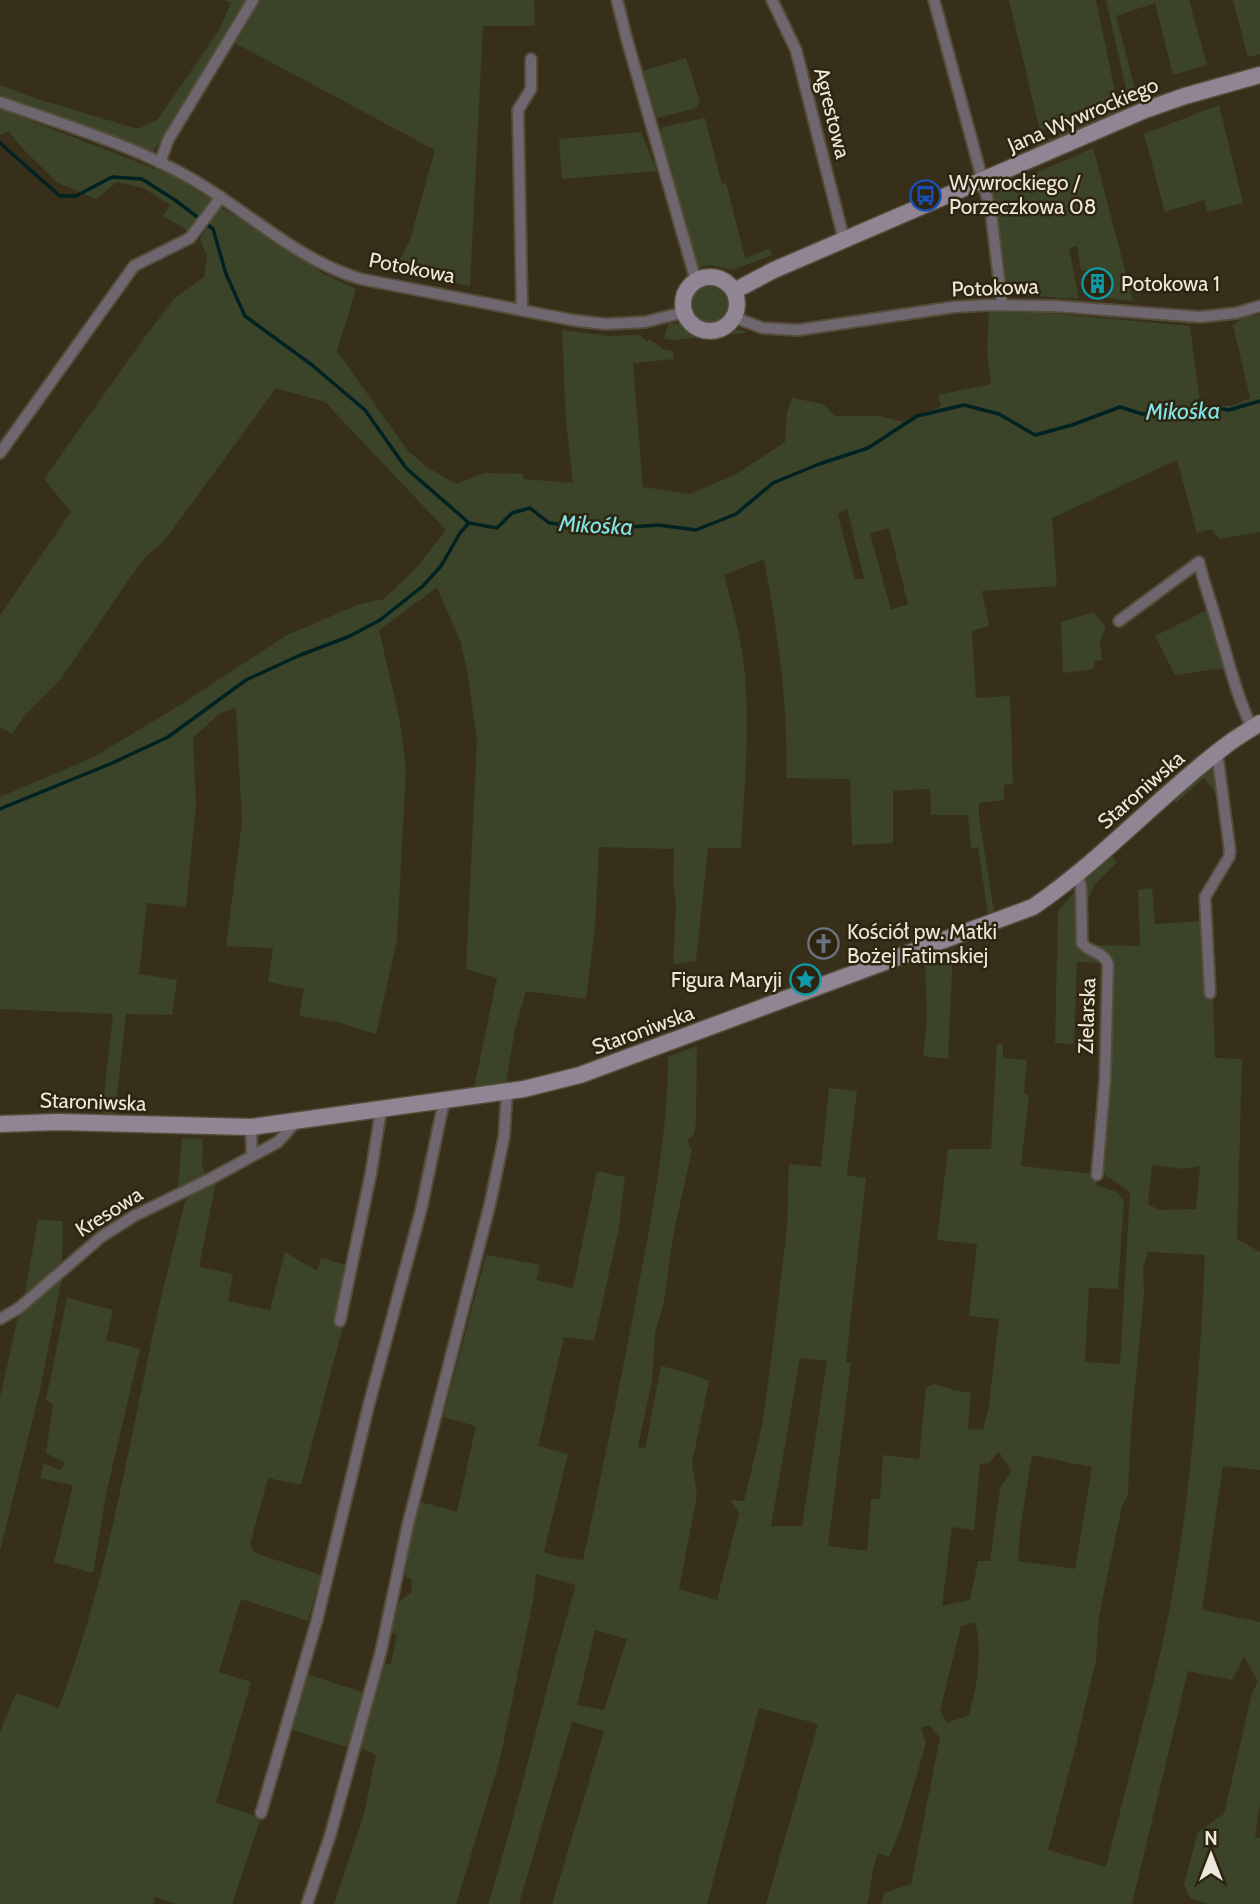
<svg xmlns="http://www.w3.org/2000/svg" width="1260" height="1904" font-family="Cabin,sans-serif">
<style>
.green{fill:#3b4428;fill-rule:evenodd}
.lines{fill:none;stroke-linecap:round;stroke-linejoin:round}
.stream{stroke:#012223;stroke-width:3.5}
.street-casing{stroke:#554d3a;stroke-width:14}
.secondary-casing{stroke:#554d3a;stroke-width:19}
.street{stroke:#6e676f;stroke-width:10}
.secondary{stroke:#908593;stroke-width:16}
.labels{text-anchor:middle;stroke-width:5;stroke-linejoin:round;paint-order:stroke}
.street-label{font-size:21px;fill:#eee8dc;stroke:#2e2511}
.poi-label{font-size:21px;fill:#eee8dc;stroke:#2e2511;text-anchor:start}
.water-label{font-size:23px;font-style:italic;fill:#81e4e6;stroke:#2e2511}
</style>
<rect width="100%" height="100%" fill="#382f1b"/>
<path class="green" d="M223 0H247L152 154 0 96V85L37 99 138 129 158 119 219 30 231 3Z
M259 0H534L535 26H483L470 286 394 271 410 240 435 150 235 43 236 38Z
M1009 0H1096L1116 97 1040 131Z
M1106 0H1189L1207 65 1173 75 1155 3 1116 16 1135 90 1127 93Z
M1233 0H1260V54L1248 57Z
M686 58 700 102 696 108 657 118 643 71Z
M1219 105 1243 203 1207 212 1204 200 1165 212 1144 134Z
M1122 107 1120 114 1039 149 1033 146Z
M0 109 174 176 212 200 192 233 163 216 170 205 143 188 117 182 96 199 58 183 26 152 8 131 0 135Z
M705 118 722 184 726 183 745 258 769 249 772 255 733 270 711 265 695 267 678 195 659 132 663 127Z
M641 132 657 171 562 179 559 139Z
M1093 148 1133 301 1107 298 1108 272 1081 270 1077 246 1069 248 1079 299 1005 294 990 193Z
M220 207 266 234 322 273 356 289 337 351 408 451 427 467 456 484 485 473 523 474 524 479 573 483 566 421 562 330 609 336 640 335 647 342 649 339 663 349 673 351 674 359 633 363 643 487 689 494 735 475 785 442 787 412 792 398 823 404 835 416H880L903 422 941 406 938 395 991 384 987 353 989 312 1047 313 1190 326 1200 404 1231 406 1250 398 1233 325 1248 314 1254 316 1260 315V532L1219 539 1212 529 1197 533 1177 460 1052 518 1057 586 982 591 989 626 972 631 976 698 1010 696 1013 784 1004 785V800L979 803V817L994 911 988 914 978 848H971L968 815H931L930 789 893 791V843L852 845 850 779 786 778C789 703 777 632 764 559L724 575C733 608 742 641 745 675 750 731 744 792 741 848H708L696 961 673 964 676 904 673 885 674 849 599 847 595 928 586 999 526 991 515 1029 506 1083 474 1088 497 978 466 969 477 740 468 676 461 643 437 587 379 630 400 722 406 769 397 940 376 1034 338 1022 299 1016 304 989 268 982 273 948 226 946 242 822 236 708 220 713 193 738 196 805 186 907 147 903 139 974 177 980 172 1015 126 1014 115 1114 102 1113 113 1014 0 1009V797L94 757 180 705 287 635 360 604 384 599 417 567 446 530 325 402 276 388 165 540 143 559 60 680 26 714 12 734 0 727V615L71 512 44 479 144 338 174 299 204 277 207 256 200 239ZM847 508 864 578V579H855L838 515ZM889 528 908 604 891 610 870 533Z
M692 304a18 18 0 1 1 36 0a18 18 0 1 1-36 0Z
M672 323C685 323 693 332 705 334 719 336 730 327 745 331V333L673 340 664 339 668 324Z
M1207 610 1225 668 1175 675 1155 636Z
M1094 612 1106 627 1100 641 1102 661 1095 660 1094 669 1063 673 1061 622Z
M1213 764 1227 847 1223 853 1217 795 1204 778 1176 803 1174 798Z
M1110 853 1117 862 1095 884 1088 899 1085 890 1086 875Z
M1152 888 1155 924 1203 921 1205 997 1213 998 1215 1058 1242 1059 1237 1239 1260 1252V1470L1223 1466 1202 1610 1260 1622V1804L1255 1837 1260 1838V1904H1208L1190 1898 1184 1885 1198 1832 1224 1814 1252 1693 1258 1681 1244 1657 1232 1680 1188 1671 1132 1904H881L884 1893 911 1884 940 1738 929 1725 921 1728 926 1743 901 1828 889 1857 878 1853C871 1870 872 1887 867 1904H766L818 1724 759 1708 707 1904H552L604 1731 572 1722 519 1904H488C521 1799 544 1691 576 1585L536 1574 533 1601 500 1759 456 1904H334L364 1814 376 1755 361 1748 382 1664H391L397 1635 389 1632C394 1614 394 1603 411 1593L412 1580 403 1575 409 1541 421 1502 457 1512 476 1426 443 1417 486 1255 540 1265 536 1280 573 1288 597 1171 625 1177 619 1227 594 1341 564 1337 538 1446 568 1454 544 1552 555 1556 583 1560C603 1468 622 1376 639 1284 653 1209 668 1133 668 1057L697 1046 696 1122 694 1134 687 1141 692 1150 673 1236 664 1302 655 1333 652 1380 638 1447 645 1449 661 1366 688 1373 709 1381 692 1463 697 1495 679 1589 717 1600 739 1513 730 1500 744 1501 762 1426 772 1353 787 1227 789 1164 821 1167 829 1088 857 1091 847 1175 866 1178 846 1362 851 1363 828 1546 867 1551 871 1499H880L883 1455 919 1459 926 1387 934 1384 953 1390 971 1393 968 1429 983 1430 989 1405 999 1319 969 1316 977 1244 937 1240 948 1149H991L997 1044H1003V1058L1027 1060 1024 1093 1029 1096 1021 1166 1094 1174 1097 1186 1115 1191 1124 1200 1118 1289 1089 1288 1085 1362 1120 1364 1130 1192 1102 1173 1112 962 1109 955 1094 945 1140 946 1138 890ZM1152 1165 1184 1169 1200 1166 1196 1209 1159 1210 1148 1204ZM1148 1252 1205 1255C1199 1385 1190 1518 1162 1646 1145 1720 1124 1794 1106 1867L1048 1850 1075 1749 1096 1660 1099 1616 1122 1506 1128 1494 1131 1429 1144 1294 1143 1267ZM800 1358 827 1361 802 1526H771ZM999 1452 1012 1471 1000 1488 990 1561H978L970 1600 942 1606 952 1527 974 1530 980 1464 988 1463ZM1032 1455 1092 1467 1075 1569 1018 1561 1020 1530ZM975 1622C983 1652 977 1685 969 1715L947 1723 940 1711 961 1626ZM595 1630 627 1639 604 1710 577 1705Z
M1076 890V923L1079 950 1106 963 1077 962 1074 1044 1055 1043 1058 911Z
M953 949 948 1059 923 1056 927 1022 925 960Z
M182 1138 203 1139 202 1166 206 1174 178 1187Z
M216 1182 199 1267 233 1274 228 1301 270 1310 285 1252 317 1271 321 1258 347 1265 335 1322 343 1326 301 1485 268 1478 250 1544 255 1553 321 1575 308 1621 241 1599 219 1672 251 1682 216 1803 261 1818 232 1904H177L155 1897 153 1904H0V1732L16 1693 52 1705 58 1709C101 1599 122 1483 146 1368 157 1312 171 1257 185 1202L192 1194Z
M38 1220 63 1221 62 1261 24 1298Z
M62 1278 40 1390 0 1551V1398L18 1317Z
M67 1298 113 1310 106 1340 140 1349 106 1494 93 1573 54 1562 73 1485 40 1478 44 1464 61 1470 65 1463 46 1453 53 1404 46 1400Z
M307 1674 365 1693 350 1748 292 1730Z"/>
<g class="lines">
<path class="stream" d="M0 143 60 196H76L112 177 142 179 175 200 213 229 226 274 245 316 312 365 365 410 406 468 469 523 497 528 512 513 530 508 549 523 604 529 658 525 696 530 736 514 773 483 819 464 868 448 917 416 964 405 999 414 1035 435 1072 425 1120 407 1142 414 1178 413 1201 406 1229 410 1260 401
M0 809 110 764 168 737 246 680 298 656 350 636 380 620 423 586 441 566 460 533 469 523"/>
<defs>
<path id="street" d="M617 0 627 40 696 281
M772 0 796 50 844 240
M934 0 991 212 1002 305
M0 102C64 125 133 145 192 179 249 212 297 260 361 279L572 320 605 324 645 322 685 312
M160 163 168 140 253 0
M522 310 518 110 531 89V59
M733 317 763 328 798 330 954 307 988 305 1055 306 1200 317 1236 313 1260 306
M0 453 134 266 190 238 221 197
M1119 621 1199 562C1204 585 1213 607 1219 630 1229 663 1237 697 1252 728
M1078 873 1081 888 1082 943C1089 953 1103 951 1108 964L1105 1079 1097 1175
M1210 993 1205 897 1229 857 1230 851 1217 752
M251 1127 252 1156
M0 1319 19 1308 101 1237 134 1216 210 1179 278 1142 296 1122
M340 1321 371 1173 381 1110
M261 1813 317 1620 369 1404 421 1210 444 1101
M307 1904 330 1836 381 1651 408 1524 490 1204 504 1137 507 1092"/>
<path id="secondary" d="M683 304a27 27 0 1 1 54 0a27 27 0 1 1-54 0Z
M734 291 774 270 1145 110 1185 96 1260 75
M0 1124 58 1122 251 1127 524 1089 580 1075 1033 907C1102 860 1158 797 1224 747 1235 738 1248 731 1260 723"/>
</defs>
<use href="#street" class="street-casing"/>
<use href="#secondary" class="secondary-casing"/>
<use href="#street" class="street"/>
<use href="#secondary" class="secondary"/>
</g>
<defs>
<symbol id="bus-ring" viewBox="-11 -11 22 22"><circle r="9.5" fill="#2e2511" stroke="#1a4fb4" stroke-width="1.5"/><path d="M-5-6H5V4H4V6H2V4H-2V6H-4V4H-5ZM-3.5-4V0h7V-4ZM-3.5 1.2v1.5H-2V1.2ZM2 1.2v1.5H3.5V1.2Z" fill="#1a4fb4"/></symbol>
<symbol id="building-ring" viewBox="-11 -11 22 22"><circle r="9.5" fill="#2e2511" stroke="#0f9aa8" stroke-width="1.5"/><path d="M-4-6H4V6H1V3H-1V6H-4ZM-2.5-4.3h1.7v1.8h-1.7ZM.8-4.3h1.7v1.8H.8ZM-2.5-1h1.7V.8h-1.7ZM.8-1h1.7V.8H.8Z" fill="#0f9aa8"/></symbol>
<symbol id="church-ring" viewBox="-11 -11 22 22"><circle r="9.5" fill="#2e2511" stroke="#6b7280" stroke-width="1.5"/><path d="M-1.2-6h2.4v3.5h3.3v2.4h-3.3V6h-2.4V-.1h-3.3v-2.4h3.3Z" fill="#6b7280"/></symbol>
<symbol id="sight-ring" viewBox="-11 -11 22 22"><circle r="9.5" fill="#2e2511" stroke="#0f9aa8" stroke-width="1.5"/><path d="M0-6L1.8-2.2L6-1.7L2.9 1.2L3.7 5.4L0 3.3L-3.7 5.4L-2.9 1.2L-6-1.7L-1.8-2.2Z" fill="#0f9aa8"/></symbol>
</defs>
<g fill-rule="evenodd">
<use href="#bus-ring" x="908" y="178" width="35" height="35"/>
<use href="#building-ring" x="1080" y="266" width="35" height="35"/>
<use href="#church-ring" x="806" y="926" width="35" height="35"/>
<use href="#sight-ring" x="788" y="962" width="35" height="35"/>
</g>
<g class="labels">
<g class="street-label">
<text transform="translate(832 113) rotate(76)" y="7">Agrestowa</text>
<text transform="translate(1083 115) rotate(-23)" y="7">Jana Wywrockiego</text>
<text transform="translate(412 268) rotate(11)" y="7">Potokowa</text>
<text transform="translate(995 288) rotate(-2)" y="7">Potokowa</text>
<text transform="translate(1141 790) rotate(-41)" y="7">Staroniwska</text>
<text transform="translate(1087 1016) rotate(-88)" y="7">Zielarska</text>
<text transform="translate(643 1030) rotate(-20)" y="7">Staroniwska</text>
<text transform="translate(93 1102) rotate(2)" y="7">Staroniwska</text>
<text transform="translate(109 1212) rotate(-32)" y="7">Kresowa</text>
</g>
<g class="poi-label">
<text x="949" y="190">Wywrockiego /<tspan x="949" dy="24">Porzeczkowa 08</tspan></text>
<text x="1121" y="291">Potokowa 1</text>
<text x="847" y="939">Kościół pw. Matki<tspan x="847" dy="24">Bożej Fatimskiej</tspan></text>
<text x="782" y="987" text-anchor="end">Figura Maryji</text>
</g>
<g class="water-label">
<text transform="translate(1183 411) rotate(-1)" y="8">Mikośka</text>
<text transform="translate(596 525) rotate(3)" y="8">Mikośka</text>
</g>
</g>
<g transform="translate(1211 1855)" stroke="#2e2511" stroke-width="5" paint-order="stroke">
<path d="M0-5L12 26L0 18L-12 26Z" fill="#eee8dc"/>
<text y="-10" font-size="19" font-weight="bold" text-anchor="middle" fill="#eee8dc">N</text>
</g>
</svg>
